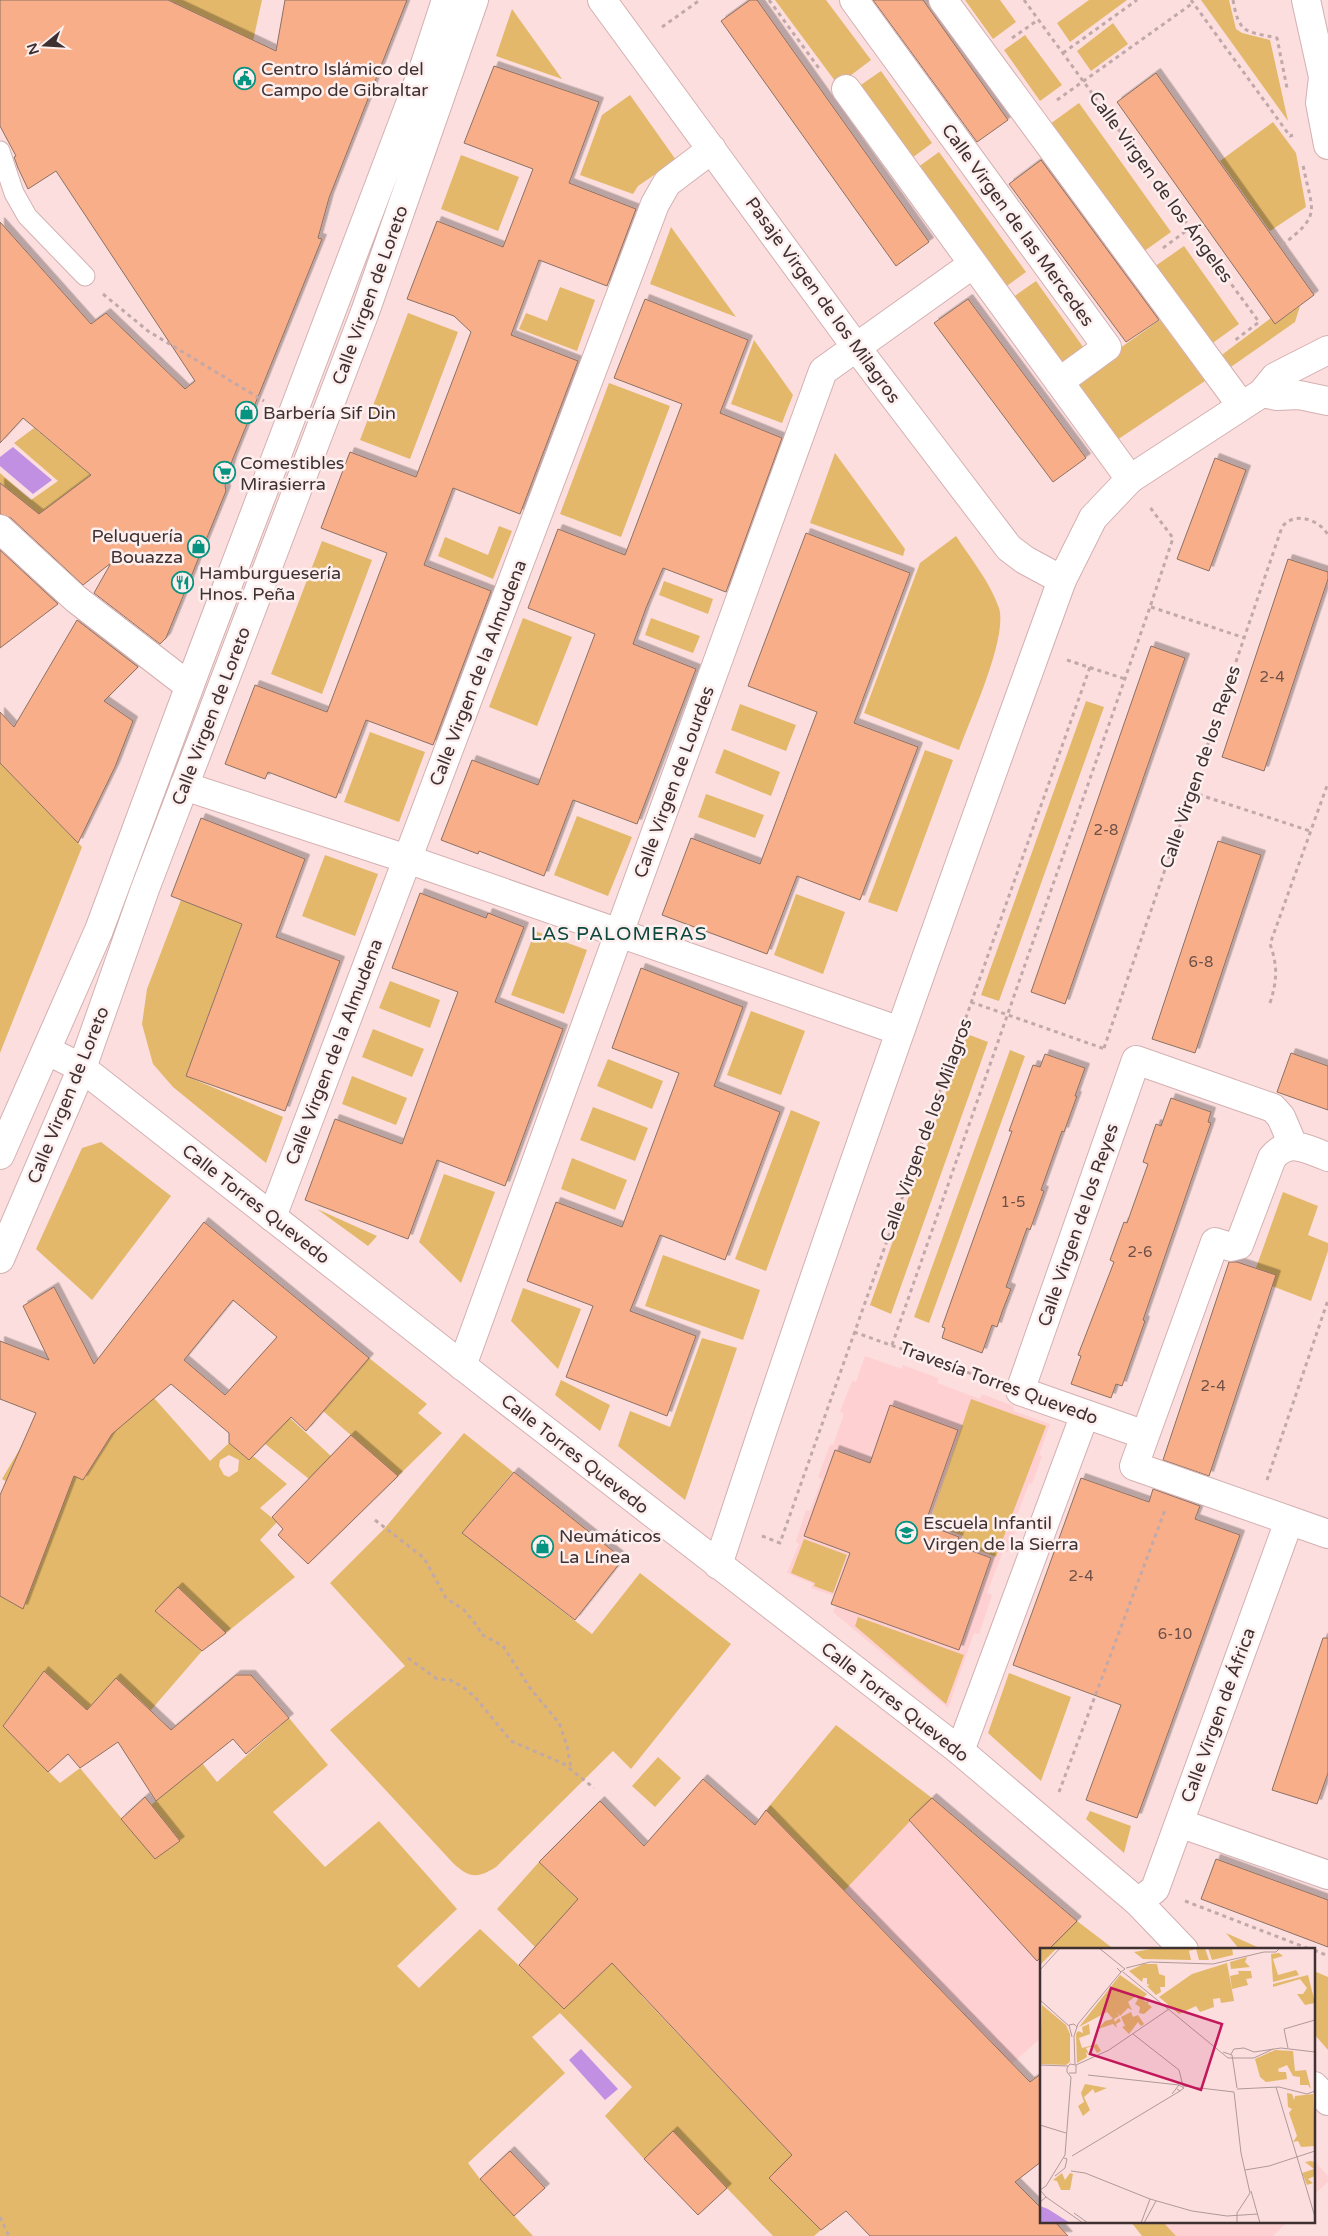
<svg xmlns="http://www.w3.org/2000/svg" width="1328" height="2236" font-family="'Varela Round',sans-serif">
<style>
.built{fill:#fed0d2}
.green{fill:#e3b86a;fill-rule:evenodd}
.water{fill:#c190e2}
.building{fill:#f8ae88;stroke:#8d7163;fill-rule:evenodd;filter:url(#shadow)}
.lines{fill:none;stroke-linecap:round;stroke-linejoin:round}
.lane-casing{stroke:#d4b0b1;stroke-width:21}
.street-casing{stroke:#d4b0b1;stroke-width:30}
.secondary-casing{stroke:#d4b0b1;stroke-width:30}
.path{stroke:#c2a9a9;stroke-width:3;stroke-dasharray:4 4;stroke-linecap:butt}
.lane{stroke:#fff;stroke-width:19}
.street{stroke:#fff;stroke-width:28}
.secondary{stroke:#fff;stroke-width:28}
.labels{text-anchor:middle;stroke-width:5;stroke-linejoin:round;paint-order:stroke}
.number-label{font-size:15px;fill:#6d5048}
.poi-label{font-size:18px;fill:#3f3132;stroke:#feefef;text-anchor:start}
.street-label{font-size:18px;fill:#3f3132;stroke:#feefef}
.neighbourhood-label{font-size:19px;letter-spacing:1px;fill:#0d483e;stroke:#feefef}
.inset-road{fill:none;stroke:#b09999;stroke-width:1}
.view{fill:#c2185b;fill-opacity:0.15;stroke:#c2185b;stroke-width:2.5}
.inset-edge{fill:none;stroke:#3f3132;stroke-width:2.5}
</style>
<defs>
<filter id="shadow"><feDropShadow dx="4.5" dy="-4.5" stdDeviation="0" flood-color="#0004"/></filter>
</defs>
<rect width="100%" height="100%" fill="#fcdede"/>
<path class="built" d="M865 1356 902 1369 903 1365 938 1378 937 1383 980 1399 982 1394 1013 1406 1014 1411 1050 1424 1039 1455 1042 1456 1032 1484 1029 1483 1015 1521 1018 1524 1008 1552 1003 1551 987 1593 992 1595 979 1634 974 1633 948 1708 833 1612 836 1606 832 1602 834 1596 811 1588 813 1584 787 1573 799 1544 796 1541 806 1510 810 1511 822 1479 818 1477 830 1445H833L844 1414 840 1412 852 1381 856 1382Z
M932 1798 1077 1921 1048 1950H1042V2037L846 2211 641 1995 671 1969 691 1887 750 1820 757 1822 766 1810 909 1820Z
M1314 2160 1328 2176V2182L1314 2195Z
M1163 2222H1287L1273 2236H1176Z"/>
<path class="green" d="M169 0H262L253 41Z
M775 0H826L871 60 838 85Z
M965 0H1000L1016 22 993 39Z
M1089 0H1127L1070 42 1057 23Z
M1201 0H1229L1236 29 1242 33 1270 40 1288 121Z
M512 9 562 79 496 56Z
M1113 23 1128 44 1091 71 1077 51Z
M1025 35 1062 85 1040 101 1004 50Z
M881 71 932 143 908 161 855 89Z
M630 95 676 160 638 186 633 194 580 175 602 115Z
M1079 103 1171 232 1143 252 1050 124Z
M1273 122 1296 153 1306 207 1270 231 1220 161Z
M939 152 1026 272 1000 291 914 170Z
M461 155 519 177 498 231 441 209Z
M671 227 736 317 650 284Z
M1184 246 1239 324 1210 345 1154 267Z
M1036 281 1086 351 1060 370 1009 300Z
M560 287 595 300 577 351 519 329 526 313 547 321Z
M1300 306 1295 322 1228 369 1219 357 1271 318 1275 324Z
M408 313 458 332 410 459 360 440Z
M1160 320 1205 381 1114 442 1073 381Z
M754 340 793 395 782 423 731 404Z
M609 383 670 406 621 537 560 514Z
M34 428 91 475 39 514 3 485 0 488V473L31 500 58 481 14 443Z
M835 453 905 549 903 556 810 523Z
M499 526 512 531 493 579 438 556 445 537 488 555Z
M956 536C971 559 990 582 999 608 1008 638 970 719 959 750L864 713 920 563Z
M322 541 372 560 322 694 271 674Z
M664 581 713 599 708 614 659 595Z
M523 618 572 637 537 726 489 707Z
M651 618 700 636 693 653 645 635Z
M1086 701 1104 707 999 1001 981 995Z
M740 704 796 725 786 751 731 730Z
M370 732 425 752 399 822 344 802Z
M724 749 780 772 771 796 715 773Z
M925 750 953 760 897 912 868 902Z
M0 763 82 847 0 1053Z
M706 794 764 815 755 838 698 817Z
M577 816 632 837 608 896 554 875Z
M325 855 378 874 355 936 302 916Z
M796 894 845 912 823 974 774 955Z
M181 900 242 923 186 1076 283 1117 266 1163 173 1087 153 1064 142 1024 147 989Z
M535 931 587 950 564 1014 511 995Z
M390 981 440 1000 430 1028 379 1008Z
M751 1011 805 1031 781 1095 727 1075Z
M373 1029 424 1049 412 1077 362 1057Z
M967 1034 988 1042 891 1314 870 1305Z
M1010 1050 1025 1056 929 1323 914 1317Z
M608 1059 663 1081 652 1109 597 1086Z
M352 1076 407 1098 396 1125 342 1104Z
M593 1107 648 1128 635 1161 580 1140Z
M791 1110 820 1122 766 1271 735 1259Z
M101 1142 171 1196 92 1300 36 1249 82 1148Z
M572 1158 627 1180 615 1210 561 1189Z
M444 1174 495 1192 461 1283 419 1242Z
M1283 1192 1318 1206 1308 1235 1328 1243V1251L1311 1301 1272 1286 1275 1275 1256 1268Z
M317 1209 377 1236 368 1246Z
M663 1255 760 1290 743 1340 645 1306Z
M523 1288 581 1309 558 1369 511 1321Z
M702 1338 737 1348 685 1500 618 1446 630 1411 670 1427Z
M369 1358 427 1404 418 1413 442 1433 398 1476 323 1411Z
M561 1380 610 1405 600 1431 555 1395Z
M154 1398 210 1461 229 1443 249 1460 253 1456 287 1484 260 1508 277 1522 260 1540 295 1577 226 1633 178 1588 155 1611 202 1651 151 1710 116 1678 87 1710 44 1671 3 1726 60 1783 80 1768 155 1859 179 1839 151 1805 202 1763 217 1782 289 1718 328 1765 273 1812 325 1867 379 1821 457 1909 397 1966 419 1988 480 1929 564 2008 611 1964 565 1942 551 1929 535 1947 497 1909 539 1862 628 1947 671 1969 641 1995 792 2155 770 2178 821 2230 814 2236H773L673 2132 644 2159 605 2116 632 2087 560 2013 532 2037 565 2073 468 2163 480 2179 533 2236H0V1596L23 1609 60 1512 2 1479 22 1445 83 1480 108 1441 63 1423ZM229 1455 239 1460 238 1471 229 1477 224 1475 219 1466 220 1460Z
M971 1399 1046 1426 996 1557 961 1543 963 1536 934 1525 932 1515Z
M277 1406 332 1457 309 1479 239 1423Z
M464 1433 513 1472 462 1533 592 1634 640 1573 731 1644 631 1769 613 1751 496 1867C477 1879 469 1878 453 1863L330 1730 405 1666 330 1583 385 1528Z
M804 1539 847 1555 833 1593 814 1586 815 1583 791 1573Z
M858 1617 964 1655 946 1704 855 1626Z
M1009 1673 1071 1697 1041 1781 988 1733Z
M836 1725 932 1798 844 1891 766 1810Z
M658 1757 681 1778 655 1807 632 1786Z
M1090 1811 1131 1826 1124 1853 1086 1819Z
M1077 1921 1115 1950H1048Z
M1226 1933 1264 1950H1240Z
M1314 1971 1328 1977V2050L1314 2034Z
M1131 2222H1163L1176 2236H1142Z"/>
<path class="water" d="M13 447 52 480 33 494 0 466V457Z
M581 2049 618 2089 605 2100 569 2060Z"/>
<path class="building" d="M0 0H168L276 51 285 0H407L329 198 318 238 322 239 232 461 225 486 226 491 166 638 160 644 94 593 111 563 83 585 11 518 0 514V483L39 514 91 475 23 418 0 443V222L91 324 106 313 185 389 195 381 56 171 28 189 18 168 14 157 16 156 0 126Z
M750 0H757L929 242 896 266 721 21Z
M873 0H923L1008 120 977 142Z
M494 66 599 102 569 183 636 209 607 286 539 260 511 335 578 361 520 514 453 488 424 565 491 591 433 745 366 720 336 798 268 772 265 779 225 764 255 685 327 712 387 553 321 528 350 452 416 477 471 332 454 316 407 299 437 221 503 247 533 169 464 143Z
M1156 73 1314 295 1275 324 1117 102Z
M1041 160 1159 320 1126 342 1009 184Z
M645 299 748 340 720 413 782 438 726 592 663 568 646 608 633 644 696 669 637 824 573 800 544 876 479 851 478 854 441 840 472 760 538 785 595 634 528 608 558 529 625 555 682 404 614 378Z
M968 299 1086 458 1053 482 934 323Z
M1215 458 1246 470 1209 571 1177 559Z
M806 533 910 573 854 723 918 747 860 900 797 876 767 954 662 915 691 838 760 864 817 712 748 686Z
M0 550 58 604 0 648Z
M1288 559 1328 572V579L1264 771 1222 757Z
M77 620 138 667 104 701 133 721 115 767 78 843 0 763V712L14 727Z
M1151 646 1185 658 1065 1004 1031 992Z
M201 818 305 859 276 937 340 961 285 1111 186 1076 242 924 171 896Z
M1218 841 1261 855 1195 1053 1152 1039Z
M420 893 486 918 488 913 524 927 495 1002 563 1029 505 1186 437 1160 408 1239 305 1200 335 1119 402 1144 439 1043 458 992 392 968Z
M641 968 743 1007 714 1086 780 1112 725 1260 660 1235 630 1311 696 1336 667 1416 566 1377 593 1306 527 1281 556 1202 622 1227 679 1073 612 1048Z
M1291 1053 1328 1066V1110L1277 1092Z
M1045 1054 1085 1068 1075 1096H1077L1064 1132 1062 1131 1041 1190 1044 1191 1030 1230 1027 1228 1006 1287 1011 1289 1002 1312 997 1327 992 1325 982 1353 942 1338 945 1328 942 1327 1012 1131H1009L1033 1065 1040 1067Z
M1171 1098 1211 1112 1208 1122 1211 1123 1143 1320 1145 1321 1122 1386 1116 1384 1111 1398 1071 1384 1081 1356 1078 1355 1114 1262 1110 1260 1124 1222 1127 1223 1148 1164 1143 1162 1156 1124 1161 1126Z
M204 1222 369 1358 306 1431 291 1417 249 1460 229 1443V1433L171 1384 112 1434 83 1480 74 1476 23 1609 0 1596V1495L36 1413 0 1399V1341L49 1360 23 1306 54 1287 94 1364ZM233 1300 277 1337 225 1395 184 1360Z
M1229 1262H1237L1276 1275 1209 1476 1163 1460Z
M890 1405 958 1430 925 1524 959 1537 956 1545 991 1558 959 1650 831 1604 850 1553 804 1536 835 1450 870 1463Z
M351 1435 398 1476 308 1564 278 1535 283 1529 272 1517Z
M514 1472 623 1559 575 1620 462 1533Z
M1081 1478 1149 1502 1153 1489 1200 1506 1195 1519 1240 1535 1137 1818 1086 1800 1121 1705 1013 1665Z
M178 1587 226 1633 202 1651 155 1611Z
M1323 1638H1328V1773L1317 1804 1272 1790Z
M44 1671 87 1710 116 1678 171 1730 236 1675H251L289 1718 246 1754 233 1739 156 1801 118 1742 80 1768 68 1754 48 1772 3 1726Z
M703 1779 755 1825 766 1810 1030 2082 1042 2073V2161L1015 2182 1042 2209V2222H1055L1068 2236H870L846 2211 821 2230 769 2178 792 2155 612 1963 564 2009 519 1965 578 1899 539 1862 600 1801 644 1846Z
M145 1797 180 1841 155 1859 121 1819Z
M932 1798 1077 1921 1048 1950H1042V1956L1037 1961 909 1820Z
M1216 1859 1328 1900V1947L1201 1899Z
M673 2131 727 2188 698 2215 644 2159Z
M510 2151 545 2188 514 2216 480 2179Z"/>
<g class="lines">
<defs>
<path id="lane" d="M0 151 14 193 27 216 85 276"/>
<path id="street" d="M602 0 856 347 1009 548 1025 560 1062 580
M854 0 1107 347 1059 382
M943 0 1241 405
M846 89 1130 479
M0 529 76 599 189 686
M184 786 407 859 900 1031
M1328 1157C1306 1149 1289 1137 1272 1158L1239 1245 1231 1247 1215 1242 1134 1466 1328 1534
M272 1217 655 204 667 183 712 149
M462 1366 823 371 973 264
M1145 1435 1020 1391 1136 1060 1273 1108 1281 1117 1293 1145
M960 1751 1085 1414
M1179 1823 1328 1875
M1138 1902 1155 1889 1289 1521"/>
<path id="secondary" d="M1306 0 1323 77 1320 103 1328 145
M1262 393 1277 396 1299 395 1328 401
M46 1050 82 1068 492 1389 960 1751 1138 1902 1184 1950
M0 1155 99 930 197 666 424 67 446 0
M0 1259 82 1068 145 889 365 312 474 0
M718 1565C826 1235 943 907 1062 580L1093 518 1130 479 1262 393 1275 377 1328 350
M1314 2086 1328 2101"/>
</defs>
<use href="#lane" class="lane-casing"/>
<use href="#street" class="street-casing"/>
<use href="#secondary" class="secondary-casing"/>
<path class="path" d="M769 0 821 71
M1024 0 1259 322 1234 341
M1191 0 1290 136 1293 135
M1233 0C1239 34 1245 31 1277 38L1287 88
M662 27 700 0
M1012 38 1038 20
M1063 53 1137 0
M1057 100 1193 3
M1282 245C1323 214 1312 212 1303 165
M1163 248 1190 228
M103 294 148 331 264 401
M1151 607 1245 638
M1067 660 1125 679
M1191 792 1310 831
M971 1002 1105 1049
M1270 1003C1277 981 1278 966 1270 944L1328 783
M1104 1048 1282 527C1294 511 1319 519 1328 535
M854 1332 989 1380
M892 1345 1150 607 1173 538 1149 506
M1267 1480 1328 1300
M375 1520 424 1558 446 1598 464 1610 478 1627 481 1634 503 1646 530 1688 559 1723 567 1746 571 1768
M762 1536 780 1543 1090 667
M408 1658 437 1679 450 1680 463 1687 475 1697 511 1741 564 1764 594 1788
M1059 1792 1165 1510
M1185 1901 1312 1950
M1314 1950 1328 1956
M0 2217 9 2236"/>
<use href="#lane" class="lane"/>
<use href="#street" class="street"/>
<use href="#secondary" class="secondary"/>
</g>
<defs>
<symbol id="civic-ring" viewBox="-11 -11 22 22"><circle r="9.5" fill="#feefef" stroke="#069380" stroke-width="1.5"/><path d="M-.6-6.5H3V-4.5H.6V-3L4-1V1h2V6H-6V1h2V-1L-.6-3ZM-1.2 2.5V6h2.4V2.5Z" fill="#069380"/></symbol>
<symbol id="shop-ring" viewBox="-11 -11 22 22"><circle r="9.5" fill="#feefef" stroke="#069380" stroke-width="1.5"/><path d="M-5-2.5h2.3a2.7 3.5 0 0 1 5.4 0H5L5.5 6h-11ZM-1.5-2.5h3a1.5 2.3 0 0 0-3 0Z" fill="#069380"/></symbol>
<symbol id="supermarket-ring" viewBox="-11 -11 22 22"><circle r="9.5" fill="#feefef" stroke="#069380" stroke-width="1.5"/><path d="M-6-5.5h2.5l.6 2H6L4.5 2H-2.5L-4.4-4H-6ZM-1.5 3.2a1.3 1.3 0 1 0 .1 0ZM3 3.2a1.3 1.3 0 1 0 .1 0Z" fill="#069380"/></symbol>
<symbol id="restaurant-ring" viewBox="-11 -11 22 22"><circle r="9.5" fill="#feefef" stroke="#069380" stroke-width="1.5"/><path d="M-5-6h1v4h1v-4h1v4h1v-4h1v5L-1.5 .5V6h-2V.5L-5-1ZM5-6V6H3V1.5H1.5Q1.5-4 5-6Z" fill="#069380"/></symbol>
<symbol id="school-ring" viewBox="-11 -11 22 22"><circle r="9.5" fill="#feefef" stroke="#069380" stroke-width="1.5"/><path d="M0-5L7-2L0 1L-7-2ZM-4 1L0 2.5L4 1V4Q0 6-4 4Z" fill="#069380"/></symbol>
</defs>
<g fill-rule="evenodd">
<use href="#civic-ring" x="232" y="66" width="25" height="25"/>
<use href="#shop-ring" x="234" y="400" width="25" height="25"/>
<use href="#supermarket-ring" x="212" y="460" width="25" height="25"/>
<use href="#shop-ring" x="186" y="534" width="25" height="25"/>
<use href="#restaurant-ring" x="170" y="570" width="25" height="25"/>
<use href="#school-ring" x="894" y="1520" width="25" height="25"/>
<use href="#shop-ring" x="530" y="1534" width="25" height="25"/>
</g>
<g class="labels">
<g class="number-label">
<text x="1272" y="682">2-4</text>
<text x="1106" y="835">2-8</text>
<text x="1201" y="967">6-8</text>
<text x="1013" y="1207">1-5</text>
<text x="1140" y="1257">2-6</text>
<text x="1213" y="1391">2-4</text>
<text x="1081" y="1581">2-4</text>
<text x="1175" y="1639">6-10</text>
</g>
<g class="poi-label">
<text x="261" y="75">Centro Islámico del<tspan x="261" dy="21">Campo de Gibraltar</tspan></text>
<text x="263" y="419">Barbería Sif Din</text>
<text x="240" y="469">Comestibles<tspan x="240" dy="21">Mirasierra</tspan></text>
<text x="183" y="542" text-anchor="end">Peluquería<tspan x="183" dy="21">Bouazza</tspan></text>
<text x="199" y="579">Hamburguesería<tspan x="199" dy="21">Hnos. Peña</tspan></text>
<text x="923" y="1529">Escuela Infantil<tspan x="923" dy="21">Virgen de la Sierra</tspan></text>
<text x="559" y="1542">Neumáticos<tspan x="559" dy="21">La Línea</tspan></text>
</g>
<g class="street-label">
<text transform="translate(1161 187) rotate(54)" y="6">Calle Virgen de los Ángeles</text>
<text transform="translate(1018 225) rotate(54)" y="6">Calle Virgen de las Mercedes</text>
<text transform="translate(370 295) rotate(-70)" y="6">Calle Virgen de Loreto</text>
<text transform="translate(823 300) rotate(54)" y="6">Pasaje Virgen de los Milagros</text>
<text transform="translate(478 673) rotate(-69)" y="6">Calle Virgen de la Almudena</text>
<text transform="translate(211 716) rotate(-69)" y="6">Calle Virgen de Loreto</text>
<text transform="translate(1200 767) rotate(-71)" y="6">Calle Virgen de los Reyes</text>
<text transform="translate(674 782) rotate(-70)" y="6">Calle Virgen de Lourdes</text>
<text transform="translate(334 1052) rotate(-69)" y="6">Calle Virgen de la Almudena</text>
<text transform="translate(68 1095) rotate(-68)" y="6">Calle Virgen de Loreto</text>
<text transform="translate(926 1130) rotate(-70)" y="6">Calle Virgen de los Milagros</text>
<text transform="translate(256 1204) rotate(38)" y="6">Calle Torres Quevedo</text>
<text transform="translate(1078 1225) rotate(-71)" y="6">Calle Virgen de los Reyes</text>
<text transform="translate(999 1383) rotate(20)" y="6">Travesía Torres Quevedo</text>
<text transform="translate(575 1454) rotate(38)" y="6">Calle Torres Quevedo</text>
<text transform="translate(895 1702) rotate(38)" y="6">Calle Torres Quevedo</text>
<text transform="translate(1218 1715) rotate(-70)" y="6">Calle Virgen de África</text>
</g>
<g class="neighbourhood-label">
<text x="619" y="940">LAS PALOMERAS</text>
</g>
</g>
<g transform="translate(1040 1948)">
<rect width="275" height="275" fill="#fcdede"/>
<path d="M0 0H17L0 17ZM117 0H165L169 12H159L156 1 149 3 151 12 103 11 94 4ZM168 0H192L193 7 172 12ZM239 5 243 8 233 11 238 27 256 22 259 27 233 34 231 6ZM207 9 205 14 210 19 191 21 190 14ZM188 14 190 28 199 26 198 23H211L212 30 206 31 208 37 192 41ZM187 15 194 53 181 55 180 50 173 51 174 59 160 64 156 58 139 66 119 49 152 26ZM103 16H117L119 26 125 28V39H120L121 44 116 47 107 38 110 37 107 36V30H103L102 34 89 23ZM80 27 107 46 102 51 106 54 109 52 108 56 112 59 104 66 99 65 100 59 95 56 98 51 96 48 88 54 92 62 88 60 80 68 77 64 79 68 74 71 75 74 79 70 81 73 76 76 77 80 73 76 58 81 65 73 73 71 67 64 39 79ZM268 27 275 55 265 57 257 46H263L267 40 260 31 233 39V36ZM2 57 26 77 30 86V114L26 117 0 116ZM91 64 93 69 98 67 104 76 101 78 98 74 89 86 82 79 85 78 81 69ZM49 76 50 86 39 90 42 100 57 96 61 103 57 105 53 98 46 100 50 108 46 104 47 109 37 115 36 86 38 83 43 85 42 79ZM235 102 253 103 255 123 266 122 271 141 268 137H260V129L253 128 247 117 238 121 239 124H246L247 131 226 134 220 129 215 111ZM45 136 67 140 55 145 53 141 44 149 50 162 43 168 38 158 44 154 41 145ZM247 145 252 146 254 152 255 148 273 146 275 198 261 199 258 193 253 194 257 188 249 165 252 161 248 159ZM271 213 275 214V228L268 231 273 235 267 237 262 225 274 221 265 214ZM22 225 25 232 30 225 33 226 30 242H21L17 233 13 232Z" fill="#e3b86a"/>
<path d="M0 258 8 261 30 275H0Z" fill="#c190e2"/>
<path class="inset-road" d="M59 0 85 21 81 24 77 20M86 20 110 14 173 16 224 4H236L240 0M0 22 20 0M83 24 188 110H214L233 101M0 52 29 78M93 86 139 122 143 138M32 89 29 77 34 76 37 79M248 100 244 81 275 72M183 104 192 107 197 140M191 106 194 101 204 100 214 104 241 100 275 104M35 116 34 88 38 76 81 24M0 117 28 118M36 117 69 102 129 61M48 127 139 137M143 138 194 144M236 139 275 269M197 141 239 139 267 146 275 143M194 144 201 205 210 245 197 265V275M132 146 139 137 144 140 140 143 137 141M0 177 26 185M32 208 140 143M205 222 229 218 275 203M31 223 45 225 110 251 152 263 187 268 218 266M15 228 25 220 27 211 24 210M0 242 6 238 25 207 31 129 27 124V120L30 116 36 117V125H29M0 242 6 249 0 254M211 243 220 275M6 249 43 275M34 265 48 275M101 275 110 251M104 275 116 253"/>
<path class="view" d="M71 40 182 76 161 142 50 106Z"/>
<rect width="275" height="275" class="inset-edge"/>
</g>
<g transform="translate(45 45) rotate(252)" stroke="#feefef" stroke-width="4" paint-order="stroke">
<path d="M0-4L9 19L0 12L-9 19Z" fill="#3f3132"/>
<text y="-8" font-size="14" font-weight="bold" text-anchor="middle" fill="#3f3132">N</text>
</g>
</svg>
